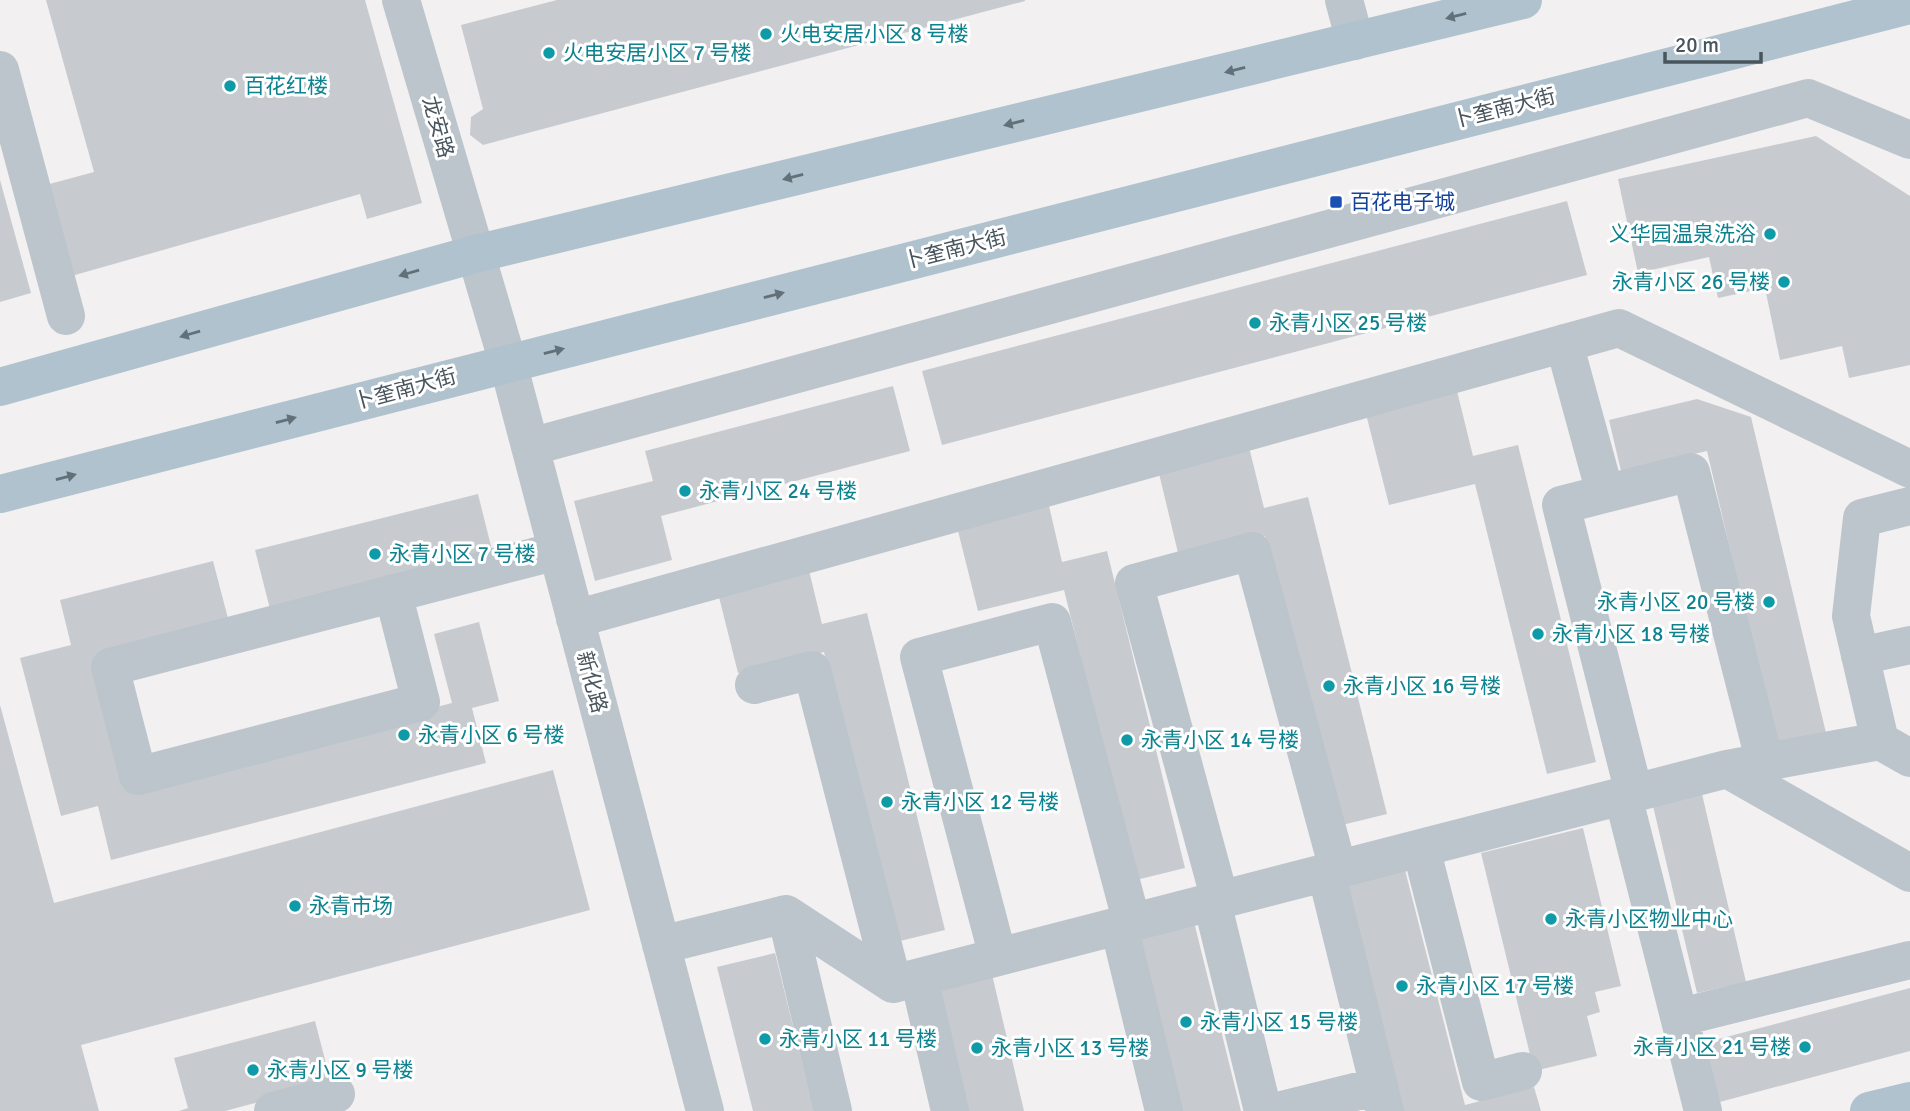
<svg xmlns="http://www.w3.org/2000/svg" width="1910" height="1111" font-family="Signika,'Noto Sans SC',sans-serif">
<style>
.building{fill:#c7cbcf}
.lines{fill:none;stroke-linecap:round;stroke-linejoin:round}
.minor{stroke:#bcc5cc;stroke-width:38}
.major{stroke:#b0c2ce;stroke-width:38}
.oneway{fill:#627079}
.culture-dot{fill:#0f9aa8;stroke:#fff;stroke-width:2.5}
.transit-dot{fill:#1a4fb4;stroke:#fff;stroke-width:2.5}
.labels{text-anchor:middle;stroke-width:6;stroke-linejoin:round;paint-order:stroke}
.culture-label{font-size:21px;fill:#0d838f;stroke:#fff;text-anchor:start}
.street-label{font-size:21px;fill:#48555d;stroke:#fff}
.transit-label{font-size:21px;fill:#164399;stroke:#fff;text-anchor:start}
</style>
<rect width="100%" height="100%" fill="#f2f0f0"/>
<path class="building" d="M46 0H365L422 203 367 219 360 194 68 277 42 186 94 172Z
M557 0H1025V1L483 145 470 135 471 117 483 109 461 25Z
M1816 136 1910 196V365L1849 378 1842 346 1780 360 1765 288 1718 298 1709 257 1638 273 1618 179Z
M0 180 31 293 0 302Z
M1567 201 1587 275 942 445 922 371Z
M893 386 910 451 661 516 672 560 595 581 574 501 653 481 645 451Z
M1457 391 1473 456 1518 445 1596 762 1547 774 1475 484 1389 505 1366 414Z
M1697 399 1751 417 1826 733 1776 745 1707 451 1621 471 1609 420Z
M1248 443 1264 508 1308 497 1387 814 1338 826 1265 536 1179 557 1157 465Z
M478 494 494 558 271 613 255 550Z
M1047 497 1062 562 1107 551 1185 868 1136 880 1064 590 978 611 955 519Z
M806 558 822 624 867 613 945 930 896 942 824 652 738 673 715 581Z
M213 561 230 626 96 661 128 787 452 703 434 634 479 622 499 701 472 708 486 763 111 860 98 806 61 816 20 658 71 645 60 600Z
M0 705 54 903 553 770 590 910 81 1045 99 1111H0Z
M1702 794 1746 982 1697 993 1653 806Z
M1583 828 1621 986 1595 992 1600 1012 1587 1016 1597 1056 1534 1071 1481 853Z
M1405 870 1465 1105 1534 1087 1541 1111H1401L1343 886Z
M1193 918 1241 1111H1176L1132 933Z
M775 953 814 1111H753L717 967Z
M991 970 1024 1111H960L930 984Z
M1910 988V1051L1716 1103 1700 1044Z
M315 1021 331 1083 225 1111H179L188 1108 174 1058Z"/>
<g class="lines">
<path class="minor" d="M401 0 508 363 705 1111
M1344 0 1355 41
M0 70 66 316
M1564 343 1605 493
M530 447 1808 98 1910 140
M393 593 421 702 138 776 110 667C259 628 408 589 557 551
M575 619 1619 328 1910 469
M1860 656 1910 645
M754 685 812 670 893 984
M1880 741 1910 758
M1727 769 1910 873
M1634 793 1561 505 1691 472 1765 763
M1623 796 1703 1111
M1421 848 1481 1082 1523 1071
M1326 872 1385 1111
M1220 900 1134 583 1252 551 1338 869
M1212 902 1263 1111
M786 914 833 1111
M1119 926 1164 1111
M661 945 786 914 893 984 1727 769 1880 741 1851 616 1862 518 1910 506
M998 957 919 657 1052 622 1132 923
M919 978 950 1111
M1681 1017 1910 960
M273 1111 336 1094
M1278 1111 1379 1086"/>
<path class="major" d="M0 387 475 254 1523 0
M0 494 1910 5
M1869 1111 1910 1101"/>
</g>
<defs><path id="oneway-solid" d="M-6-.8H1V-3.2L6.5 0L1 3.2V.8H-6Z" transform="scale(1.75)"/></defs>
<g class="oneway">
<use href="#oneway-solid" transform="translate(1456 16) rotate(166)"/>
<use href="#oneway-solid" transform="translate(1235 70) rotate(166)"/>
<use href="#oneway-solid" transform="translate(1014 123) rotate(166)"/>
<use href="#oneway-solid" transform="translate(793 177) rotate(166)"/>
<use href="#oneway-solid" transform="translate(409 273) rotate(164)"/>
<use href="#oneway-solid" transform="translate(774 295) rotate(-14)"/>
<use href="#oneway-solid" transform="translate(190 334) rotate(164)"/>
<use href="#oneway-solid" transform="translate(554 351) rotate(-14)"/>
<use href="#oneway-solid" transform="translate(286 420) rotate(-15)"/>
<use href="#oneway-solid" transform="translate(66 477) rotate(-15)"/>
</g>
<g class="culture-dot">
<circle cx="766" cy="34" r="7"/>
<circle cx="549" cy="53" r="7"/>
<circle cx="230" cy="86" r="7"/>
<circle cx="1770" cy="234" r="7"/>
<circle cx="1784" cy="282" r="7"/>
<circle cx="1255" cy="323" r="7"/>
<circle cx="685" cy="491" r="7"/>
<circle cx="375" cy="554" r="7"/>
<circle cx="1769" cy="602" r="7"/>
<circle cx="1538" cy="634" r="7"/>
<circle cx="1329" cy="686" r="7"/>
<circle cx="404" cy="735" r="7"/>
<circle cx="1127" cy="740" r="7"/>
<circle cx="887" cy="802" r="7"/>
<circle cx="295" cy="906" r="7"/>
<circle cx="1551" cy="919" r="7"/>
<circle cx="1402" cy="986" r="7"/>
<circle cx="1186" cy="1022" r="7"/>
<circle cx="765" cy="1039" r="7"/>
<circle cx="1805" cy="1047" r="7"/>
<circle cx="977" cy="1048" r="7"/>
<circle cx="253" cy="1070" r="7"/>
</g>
<rect class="transit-dot" x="1329" y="195" width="14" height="14" rx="3.5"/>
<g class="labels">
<g class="culture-label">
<text x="780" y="41">火电安居小区 8 号楼</text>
<text x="563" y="60">火电安居小区 7 号楼</text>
<text x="244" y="93">百花红楼</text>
<text x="1756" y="241" text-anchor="end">义华园温泉洗浴</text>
<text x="1770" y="289" text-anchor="end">永青小区 26 号楼</text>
<text x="1269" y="330">永青小区 25 号楼</text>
<text x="699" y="498">永青小区 24 号楼</text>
<text x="389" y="561">永青小区 7 号楼</text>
<text x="1755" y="609" text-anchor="end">永青小区 20 号楼</text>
<text x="1552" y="641">永青小区 18 号楼</text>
<text x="1343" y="693">永青小区 16 号楼</text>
<text x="418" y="742">永青小区 6 号楼</text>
<text x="1141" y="747">永青小区 14 号楼</text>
<text x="901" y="809">永青小区 12 号楼</text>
<text x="309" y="913">永青市场</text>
<text x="1565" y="926">永青小区物业中心</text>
<text x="1416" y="993">永青小区 17 号楼</text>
<text x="1200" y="1029">永青小区 15 号楼</text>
<text x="779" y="1046">永青小区 11 号楼</text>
<text x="1791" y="1054" text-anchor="end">永青小区 21 号楼</text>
<text x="991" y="1055">永青小区 13 号楼</text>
<text x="267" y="1077">永青小区 9 号楼</text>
</g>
<g class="street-label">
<text transform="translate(1504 108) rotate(-14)" y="7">卜奎南大街</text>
<text transform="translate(438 127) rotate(74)" y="7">龙安路</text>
<text transform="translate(955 249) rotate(-14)" y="7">卜奎南大街</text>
<text transform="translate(405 389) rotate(-15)" y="7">卜奎南大街</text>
<text transform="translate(592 682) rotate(75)" y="7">新化路</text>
</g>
<g class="transit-label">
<text x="1350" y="209">百花电子城</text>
</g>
</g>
<path d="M1665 52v10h96v-10" fill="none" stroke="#48555d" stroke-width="3.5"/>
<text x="1675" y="52" font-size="21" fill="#48555d" stroke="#ffffff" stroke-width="5" paint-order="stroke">20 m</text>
</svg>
